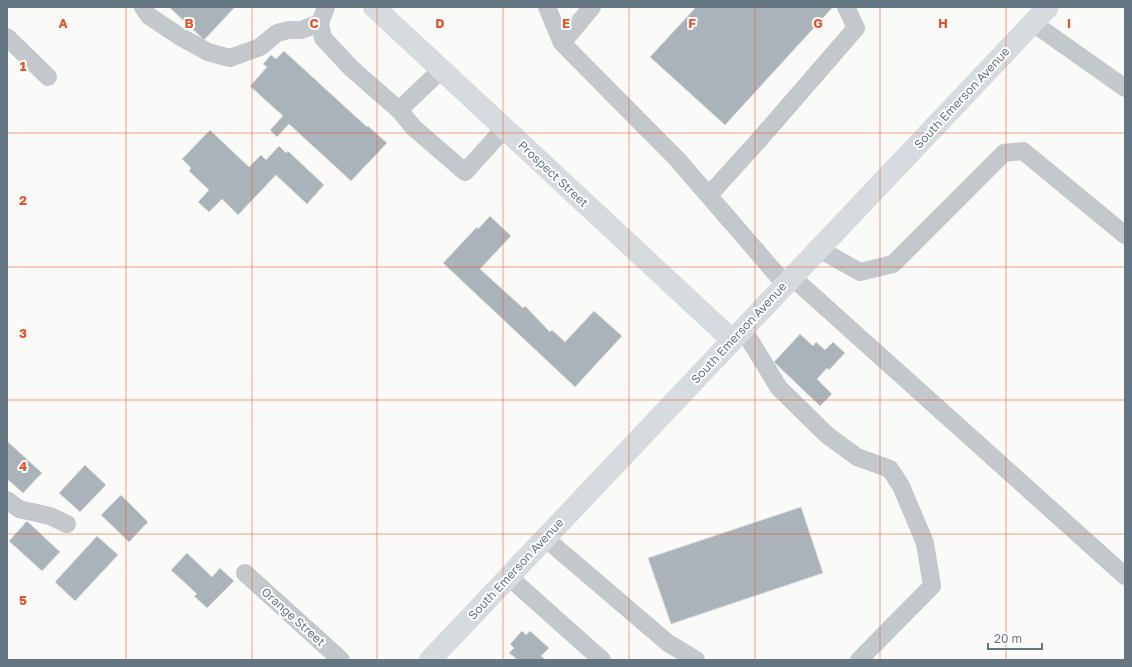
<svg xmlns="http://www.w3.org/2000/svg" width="1132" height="667" font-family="'Golos Text',sans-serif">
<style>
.building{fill:#aab3b9;stroke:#dcdcda}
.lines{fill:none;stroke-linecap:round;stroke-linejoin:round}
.minor{stroke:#c3c8cc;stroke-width:18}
.major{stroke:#d6dbdf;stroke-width:22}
.grid{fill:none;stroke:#e4572e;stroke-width:1;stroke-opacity:0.55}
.labels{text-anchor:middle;stroke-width:4;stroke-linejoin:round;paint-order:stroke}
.street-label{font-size:12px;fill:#657683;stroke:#fff}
.grid-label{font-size:13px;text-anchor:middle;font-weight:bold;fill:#e4572e;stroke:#fff;stroke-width:4;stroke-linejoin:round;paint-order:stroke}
</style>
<rect width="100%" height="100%" fill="#fafaf8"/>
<path class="building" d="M169 7H235L204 40Z
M696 7H833L725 125 650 57Z
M284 51 367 127 368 126 387 143 351 181 289 124 277 137 270 130 283 116 250 86 267 67 263 64 271 55 276 59Z
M210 130 249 167 261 155 266 160 279 146 286 153 288 151 324 185 307 204 276 175 238 215 222 199 209 212 198 202 209 190 189 171 191 168 182 159Z
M490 216 511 236 480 269 523 308 525 306 550 332 552 330 565 342 594 311 622 336 575 387 443 263 477 227 478 229Z
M800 334 813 346 816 342 825 350 833 342 845 353 829 370 827 368 817 379 832 394 820 406 774 362Z
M7 441 42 473 23 493 7 479Z
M85 465 106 485 80 512 59 493Z
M121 495 148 522 129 542 101 515Z
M801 507 823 573 671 624 648 558Z
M27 521 60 552 42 571 9 541Z
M97 536 118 555 75 601 55 582Z
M187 553 212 577 220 568 234 581 207 608 194 596 197 594 171 570Z
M522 631 526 635 530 631 549 648 541 656 546 660H518L509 653 514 648 510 644Z"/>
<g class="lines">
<path class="minor" d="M143 7 149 16 179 36 208 52 230 58 260 47 277 33 289 30H301L320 23
M326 7 320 23 323 38 351 68 399 110 441 70
M547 7 562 43 677 159 785 284
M1033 23 1125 88
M7 37 48 77
M562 43 592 7
M399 110 414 128 465 172 504 129
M709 195 758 141 856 28 846 7
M819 249 860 272 893 264 1004 153 1023 151 1125 235
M792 277 1125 576
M743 329 779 388 827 435 857 457 890 469 901 486 925 543 932 586 859 660
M7 500 19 509 50 516 67 524
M545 538 668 643 696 660
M245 573 341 660
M509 577 602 660"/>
<path class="major" d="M374 7 732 340
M430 660 1048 7"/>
</g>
<path class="grid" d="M126 7V660M252 7V660M377 7V660M503 7V660M629 7V660M755 7V660M880 7V660M1006 7V660M7 133H1125M7 267H1125M7 400H1125M7 534H1125"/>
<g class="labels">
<g class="street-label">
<text transform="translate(962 98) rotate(-47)" y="4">South Emerson Avenue</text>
<text transform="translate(553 174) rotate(43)" y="4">Prospect Street</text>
<text transform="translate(739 333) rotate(-47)" y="4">South Emerson Avenue</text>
<text transform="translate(516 569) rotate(-47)" y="4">South Emerson Avenue</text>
<text transform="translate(293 617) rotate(42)" y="4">Orange Street</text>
</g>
</g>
<g class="grid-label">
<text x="63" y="28">A</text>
<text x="189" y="28">B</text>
<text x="314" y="28">C</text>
<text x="440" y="28">D</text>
<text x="566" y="28">E</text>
<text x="692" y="28">F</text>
<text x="818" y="28">G</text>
<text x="943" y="28">H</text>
<text x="1069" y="28">I</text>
<text x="23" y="71">1</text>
<text x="23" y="205">2</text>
<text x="23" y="338">3</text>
<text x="23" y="471">4</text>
<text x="23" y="605">5</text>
</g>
<rect width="1132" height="667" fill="none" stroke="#657683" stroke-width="16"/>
<path d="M988 643v6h54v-6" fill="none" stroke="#657683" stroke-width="2"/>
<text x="994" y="643" font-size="12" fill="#657683" stroke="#ffffff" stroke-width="3" paint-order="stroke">20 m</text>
</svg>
